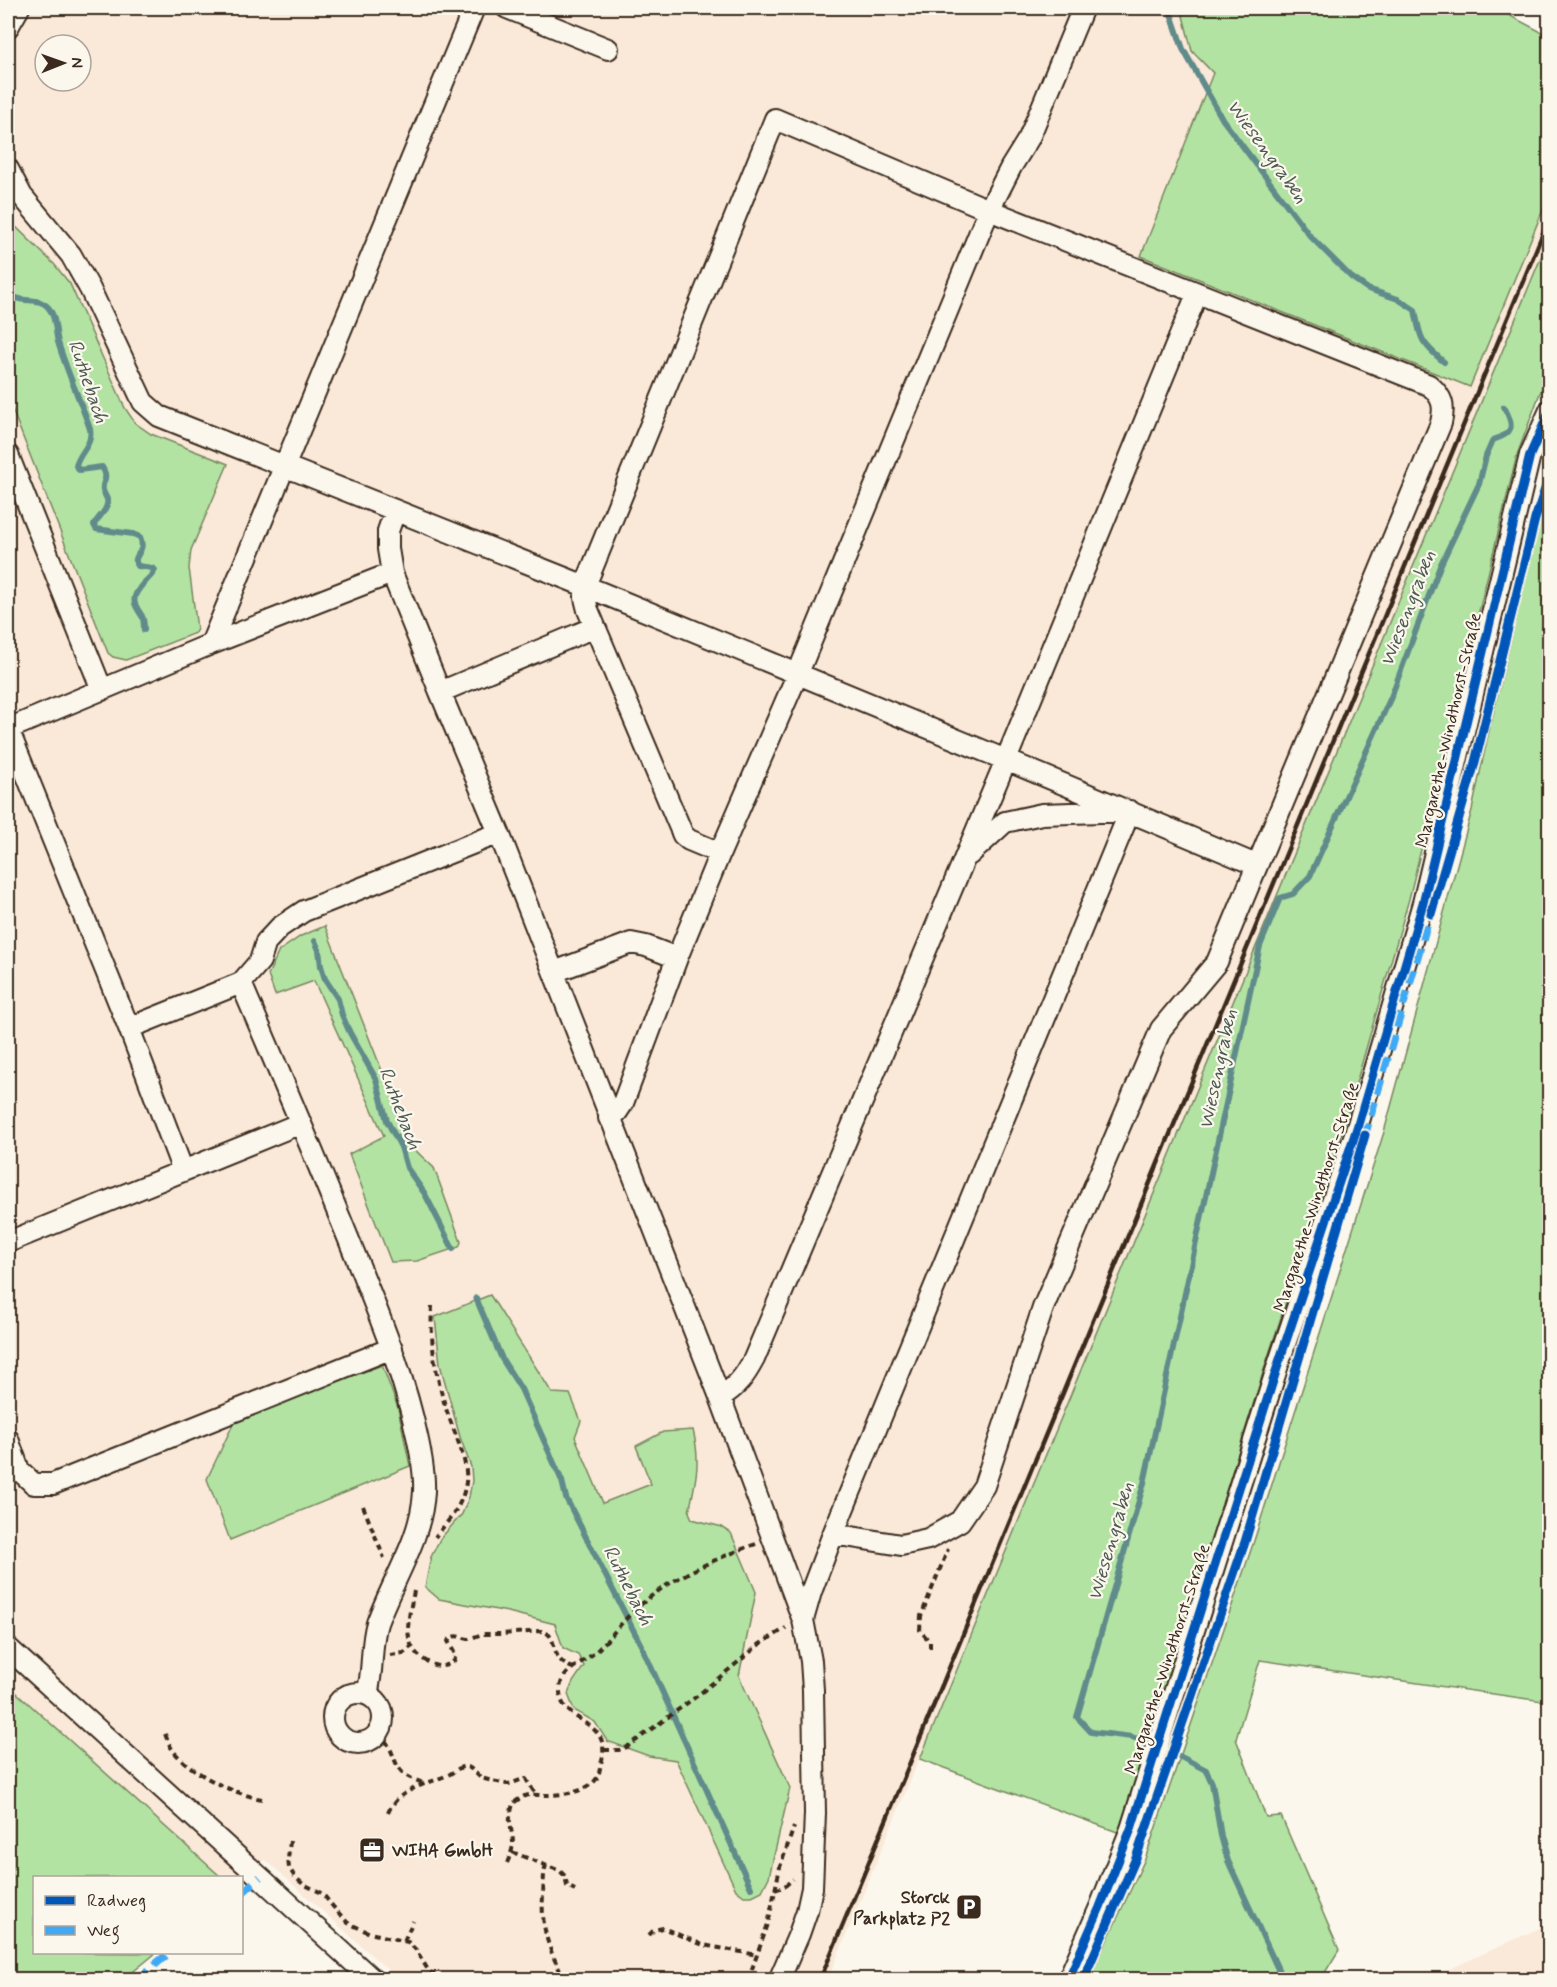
<svg xmlns="http://www.w3.org/2000/svg" width="1557" height="1987" font-family="Mynerve,sans-serif">
<style>
.built{fill:#fae8d8;fill-rule:evenodd}
.green{fill:#b3e3a2;stroke:#778660;stroke-width:1.5}
.lines{fill:none;stroke-linecap:round;stroke-linejoin:round}
.stream{stroke:#618b8b;stroke-width:6}
.minor-casing{stroke:#3b2a1e;stroke-width:24}
.path{stroke:#3b2a1e;stroke-width:4;stroke-dasharray:6 4.5;stroke-linecap:butt}
.minor{stroke:#fbf7ec;stroke-width:20}
.rail{stroke:#3b2a1e;stroke-width:4.5}
.quiet{stroke:#3fa9f5;stroke-width:8;stroke-dasharray:15 8;stroke-linecap:butt}
.cycleway-casing{stroke:#fbf7ec;stroke-width:13}
.cycleway{stroke:#0057b8;stroke-width:9}
.labels{text-anchor:middle;stroke-width:4.5;stroke-linejoin:round;paint-order:stroke}
.street-label{font-size:18px;fill:#3b2a1e;stroke:#fbf7ec}
.poi-label{font-size:18px;font-weight:bold;fill:#3b2a1e;stroke:#fbf7ec;text-anchor:start}
.water-label{font-size:20px;font-style:italic;fill:#4e5b55;stroke:#fbf7ec}
</style>
<rect width="100%" height="100%" fill="#fbf7ec"/>
<filter id="ink" filterUnits="userSpaceOnUse"><feTurbulence type="fractalNoise" baseFrequency=".0167" numOctaves="2"/><feDisplacementMap in="SourceGraphic" scale="12" xChannelSelector="R" yChannelSelector="G"/><feConvolveMatrix kernelMatrix="1 2 1 2 8 2 1 2 1" color-interpolation-filters="sRGB"/></filter>
<g filter="url(#ink)">
<path class="built" d="M8 8H1181L1192 51 1213 72 1141 256 1470 387 1549 195V238L828 1979H398L265 1859 242 1879 221 1877 8 1685ZM45 45H81V81H45Z
M1549 1924V1979H1428Z"/>
<path class="green" d="M1181 8H1495L1549 36V195L1470 387 1141 256 1213 73 1192 51Z
M8 215 10 221 54 264 70 284 125 408 135 423 151 434 228 464 191 550 189 568 197 629 195 633 126 660 113 657 108 653 8 399Z
M1549 238V369L1517 455 1409 899 1345 1122 1266 1363 1120 1833 920 1759Z
M1549 483V1702L1260 1660 1236 1739 1266 1817 1281 1816 1339 1950 1321 1979H1089L1145 1859 1253 1544 1384 1132 1472 810 1487 740Z
M325 926 412 1147 434 1168 461 1242 459 1247 417 1261 391 1262 349 1154 384 1136 314 981 275 995 268 975 279 951 301 936Z
M490 1295 552 1393 570 1394 581 1421 575 1437 603 1503 651 1484 636 1446 663 1432 693 1430C701 1463 696 1479 689 1512L692 1519 722 1527 731 1533 756 1592 739 1676 790 1788 769 1877 762 1891 752 1896H744L736 1890 676 1760 649 1756 607 1741 595 1722 574 1710 568 1694 573 1682 584 1666 578 1655 563 1648 555 1624 508 1612 439 1599 425 1587 431 1557 440 1539 462 1514 469 1497 472 1481 471 1467 460 1437 440 1364 435 1317Z
M382 1365 398 1408 410 1466 230 1540 207 1479 235 1420Z
M8 1685 221 1877 34 1878V1952L156 1953 124 1979H8Z"/>
<g class="lines">
<path class="stream" d="M1169 8 1183 49 1223 120 1310 236 1351 277 1368 289 1398 299 1415 310C1420 339 1421 343 1444 362
M8 291C18 306 37 295 48 307 56 316 55 331 58 342 67 372 80 400 90 429 93 445 80 451 76 466L79 470 102 467C110 480 101 480 103 490 104 496 109 498 107 504 106 512 97 518 94 525L96 529 133 534 140 537C147 554 130 555 138 566L152 568 155 570C151 578 143 582 139 589 130 601 136 606 142 616 144 620 144 625 144 630
M315 941 319 950 321 966 325 979 338 999 342 1015 350 1033 376 1079 387 1121 401 1147 407 1168 425 1194 453 1249
M476 1298 502 1359 521 1389 562 1481 566 1498 643 1649 751 1888
M1143 1741 1132 1737 1091 1732 1077 1717 1144 1483 1260 946 1280 898 1293 894 1310 876 1391 697 1440 566 1479 484 1486 456 1493 440C1515 433 1514 425 1504 407
M1179 1756 1206 1770 1212 1783 1221 1836 1228 1861 1283 1980"/>
<defs>
<path id="minor" d="M507 8 608 49
M8 27 19 8
M8 169 22 196 71 255 90 289 143 402 159 416 585 586 1006 760 754 1359C745 1376 737 1387 720 1397
M1197 294 1006 760 1256 865
M8 455 102 690
M395 511 388 531V549L392 573 440 692
M211 644 474 8
M8 729 129 1028 183 1171
M8 729 211 644 392 573
M499 833 440 692 595 627
M554 972 631 943 646 946 677 958
M129 1028 241 983
M609 1118 617 1112 623 1103 677 958 720 853
M8 1242 301 1123
M8 1439 19 1470 34 1484H53L392 1348
M833 1534 901 1545 928 1539 960 1521 984 1486 1043 1308 1161 1029 1217 962 1441 423C1445 406 1443 397 1429 385L989 210 775 119 585 586V598L588 610 683 835 689 840 720 853 798 673 989 210 1011 167 1029 138 1083 8
M8 1648 373 1980
M333 1718a25 25 0 1 1 50 0a25 25 0 1 1-50 0Z
M367 1694C374 1670 370 1646 377 1623 393 1579 422 1538 424 1491 425 1473 421 1454 417 1436 406 1384 387 1335 367 1285 327 1184 284 1083 241 983L260 961 266 942 280 927 304 911 499 833 720 1397 803 1620
M779 1980 799 1934 807 1911 812 1888 815 1813 813 1690 811 1661 803 1620 811 1592 833 1534 1130 811 1042 814 1005 822 969 855
M1068 1980 1100 1907 1131 1829 1279 1362 1357 1128 1423 903 1530 455 1550 410"/>
</defs>
<use href="#minor" class="minor-casing"/>
<path class="path" d="M432 1306C430 1339 435 1371 444 1402 450 1425 469 1459 466 1482 463 1505 450 1519 435 1537
M363 1506 384 1558
M414 1591C409 1617 399 1647 428 1662 438 1668 446 1667 454 1661L456 1656 448 1641C456 1632 459 1638 469 1639L482 1634H502L540 1631C554 1632 552 1644 557 1655 560 1662 566 1665 573 1668
M930 1648V1642L920 1630 921 1616 948 1549
M390 1655 404 1653 411 1647
M378 1733C395 1747 392 1764 404 1774 410 1779 417 1780 422 1783
M165 1734C168 1741 170 1748 176 1754 195 1775 234 1794 262 1799
M604 1750H619L627 1747 697 1696 760 1644 786 1628
M388 1813C398 1788 429 1784 450 1774 454 1772 458 1768 462 1767 470 1764 475 1774 481 1778 484 1779 505 1784 508 1784 515 1783 520 1779 526 1779L536 1795
M290 1841 288 1859 289 1868 295 1877 303 1884 322 1893 335 1909 348 1923 370 1933 408 1942 416 1950 428 1970 433 1974 459 1980
M512 1852 560 1871 565 1876 567 1886 575 1890
M507 1863C516 1843 513 1842 510 1823 509 1817 512 1809 513 1803 517 1801 521 1797 525 1796 530 1794 537 1795 543 1795 560 1795 586 1794 597 1778 600 1773 600 1765 602 1760 612 1717 558 1725 560 1689 561 1671 581 1664 593 1654 609 1640 621 1622 637 1608 671 1577 713 1560 756 1544
M546 1865C543 1874 544 1884 543 1894 541 1929 548 1949 565 1980
M775 1890 785 1886 793 1879
M649 1935 654 1930 663 1928 703 1945 758 1955
M404 1941 413 1921
M748 1980 768 1924 780 1867 794 1827"/>
<use href="#minor" class="minor"/>
<path class="rail" d="M820 1980 1550 216"/>
<path class="quiet" d="M1364 1138 1431 911
M242 1893 260 1877
M137 1980 170 1952"/>
<defs>
<path id="cycleway" d="M1431 914 1474 766 1535 519 1550 474
M1068 1980 1100 1907 1131 1829 1279 1362 1357 1128 1423 903 1530 455 1550 410
M1083 1980 1136 1858 1245 1542 1365 1135"/>
</defs>
<use href="#cycleway" class="cycleway-casing"/>
<use href="#cycleway" class="cycleway"/>
</g>
</g>
<defs>
<symbol id="office-square" viewBox="-11 -11 22 22"><rect x="-9" y="-9" width="18" height="18" rx="4" fill="#3b2a1e" stroke="#fbf7ec"/><path d="M-6-3h4V-5.5h4V-3h4V5H-6ZM-1-4.5V-3h2v-1.5ZM-6 0V1H6V0Z" fill="#fff"/></symbol>
<symbol id="parking-square" viewBox="-11 -11 22 22"><rect x="-9" y="-9" width="18" height="18" rx="4" fill="#3b2a1e" stroke="#fbf7ec"/><path d="M-3.5-5.5H1a3.5 3.5 0 0 1 0 7H-1V5.5H-3.5ZM-1-3.4V-.6H.8a1.4 1.4 0 0 0 0-2.8Z" fill="#fff"/></symbol>
</defs>
<g fill-rule="evenodd">
<use href="#office-square" x="357" y="1835" width="30" height="30"/>
<use href="#parking-square" x="954" y="1892" width="30" height="30"/>
</g>
<g class="labels">
<g class="street-label">
<text transform="translate(1448 730) rotate(-77)" y="6">Margarethe-Windthorst-Straße</text>
<text transform="translate(1316 1197) rotate(-72)" y="6">Margarethe-Windthorst-Straße</text>
<text transform="translate(1167 1659) rotate(-72)" y="6">Margarethe-Windthorst-Straße</text>
</g>
<g class="poi-label">
<text x="392" y="1856">WIHA GmbH</text>
<text x="950" y="1903" text-anchor="end">Storck<tspan x="950" dy="21">Parkplatz P2</tspan></text>
</g>
<g class="water-label">
<text transform="translate(1268 151) rotate(54)" y="7">Wiesengraben</text>
<text transform="translate(89 381) rotate(71)" y="7">Ruthebach</text>
<text transform="translate(1407 608) rotate(-69)" y="7">Wiesengraben</text>
<text transform="translate(1217 1069) rotate(-78)" y="7">Wiesengraben</text>
<text transform="translate(401 1108) rotate(69)" y="7">Ruthebach</text>
<text transform="translate(1110 1541) rotate(-74)" y="7">Wiesengraben</text>
<text transform="translate(629 1585) rotate(63)" y="7">Ruthebach</text>
</g>
</g>
<rect width="1557" height="1987" fill="none" stroke="#fbf7ec" stroke-width="30"/>
<rect x="15" y="15" width="1527" height="1957" fill="none" stroke="#3b2a1e" stroke-width="2" filter="url(#ink)"/>
<rect x="33" y="1876" width="210" height="78" fill="#fbf7ec" stroke="#aea59a" stroke-width="1.5"/>
<rect x="45" y="1896" width="30" height="9" fill="#0057b8" stroke="#aea59a" stroke-width="1.5"/>
<text x="87" y="1906" font-size="18" fill="#3b2a1e">Radweg</text>
<rect x="45" y="1926" width="30" height="9" fill="#3fa9f5" stroke="#aea59a" stroke-width="1.5"/>
<text x="87" y="1936" font-size="18" fill="#3b2a1e">Weg</text>
<g transform="translate(63 63) rotate(89)"><circle r="28" fill="#fbf7ec" stroke="#aea59a" stroke-width="1.5"/>
<path d="M0-4.5L10 22L0 15L-10 22Z" fill="#3b2a1e"/>
<text y="-9" font-size="16" font-weight="bold" text-anchor="middle" fill="#3b2a1e">N</text>
</g>
</svg>
